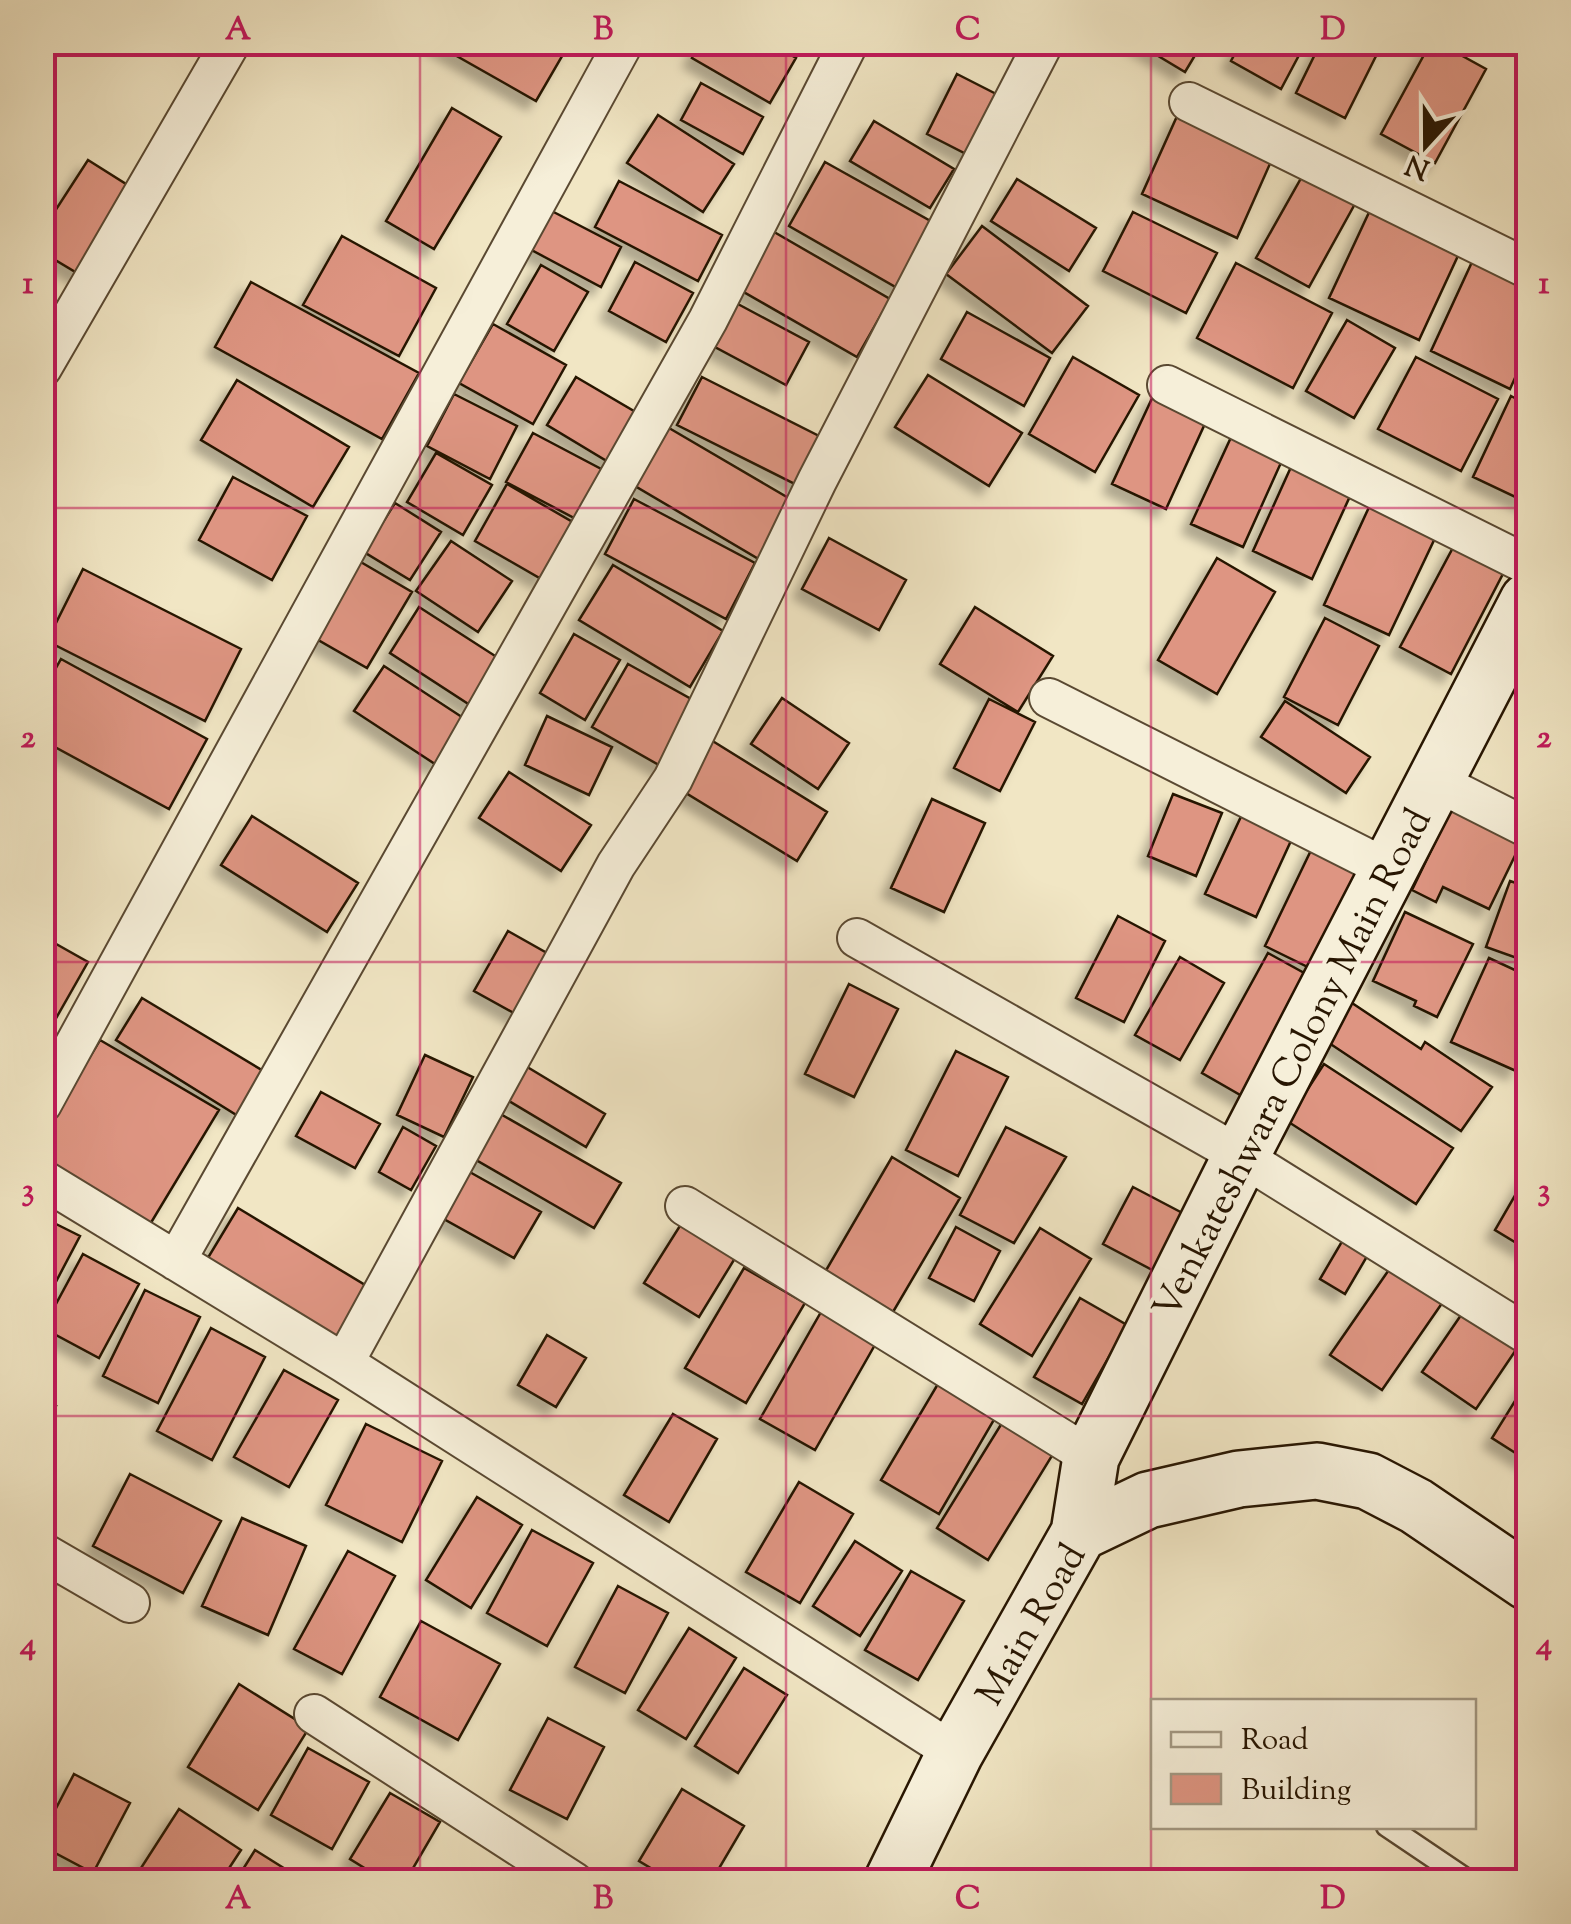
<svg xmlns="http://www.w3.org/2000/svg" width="1571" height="1924" font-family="'Sorts Mill Goudy',serif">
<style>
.building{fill:#de9582;stroke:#271501;stroke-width:2.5;filter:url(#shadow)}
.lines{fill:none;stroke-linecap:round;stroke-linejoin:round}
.lane-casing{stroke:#5a4932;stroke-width:25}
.street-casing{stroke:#5a4932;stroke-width:42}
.secondary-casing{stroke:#271501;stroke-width:60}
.lane{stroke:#f6efd9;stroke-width:20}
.street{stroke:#f6efd9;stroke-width:38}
.secondary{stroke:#f6efd9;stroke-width:55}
.grid{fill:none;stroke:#c2185b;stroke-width:2.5;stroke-opacity:0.55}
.labels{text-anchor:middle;stroke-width:8;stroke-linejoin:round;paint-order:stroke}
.street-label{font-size:38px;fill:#271501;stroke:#f6efd9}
.neatline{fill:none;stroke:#c2185b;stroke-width:4}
.grid-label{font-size:32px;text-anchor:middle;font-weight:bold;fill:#c2185b}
</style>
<defs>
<filter id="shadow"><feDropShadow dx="-9" dy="9" stdDeviation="5" flood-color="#0004"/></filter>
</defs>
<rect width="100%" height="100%" fill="#f1e6c4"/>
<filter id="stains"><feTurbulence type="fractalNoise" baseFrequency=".002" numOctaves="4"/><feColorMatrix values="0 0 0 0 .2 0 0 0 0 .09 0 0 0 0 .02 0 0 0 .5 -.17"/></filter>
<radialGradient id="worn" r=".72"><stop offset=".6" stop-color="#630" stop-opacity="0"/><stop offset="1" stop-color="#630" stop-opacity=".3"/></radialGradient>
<path class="building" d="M432 42H562L568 46 536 101Z
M701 42H770L796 58 770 103 692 58Z
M1135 42H1203L1185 72Z
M1241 42H1306L1281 89 1231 61Z
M1321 42H1383L1345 118 1296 93Z
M1431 42H1437L1486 69 1435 163 1381 134Z
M957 74 1006 99 976 159 927 134Z
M701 83 763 117 743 154 681 120Z
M452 108 501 137 434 249 386 221Z
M1178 114 1273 157 1237 238 1142 194Z
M658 115 734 164 703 212 627 163Z
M874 121 954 169 930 208 850 161Z
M88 160 137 191 82 276 42 252V231Z
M825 162 943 228 906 293 789 226Z
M1304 173 1356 202 1309 287 1256 258Z
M1017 179 1096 228 1069 271 991 221Z
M619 181 722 235 698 281 595 227Z
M1372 206 1462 247 1419 340 1329 298Z
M544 207 621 247 601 287 524 246Z
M1133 212 1217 253 1186 313 1103 271Z
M762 225 890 299 857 357 728 283Z
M982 226 1088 306 1052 353 946 274Z
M342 236 436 288 399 356 303 305Z
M635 262 693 293 666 342 609 311Z
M1472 262 1528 289V349L1510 389 1431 351Z
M1236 263 1332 313 1293 388 1197 338Z
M541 265 588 292 554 351 507 324Z
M251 282 419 373 382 439 215 347Z
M736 303 809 342 786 385 713 346Z
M967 312 1050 358 1024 406 941 359Z
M1347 320 1395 348 1354 418 1306 391Z
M493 324 566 365 533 424 459 383Z
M1073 357 1139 395 1095 472 1029 434Z
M1416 357 1498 399 1461 471 1378 429Z
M928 375 1022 433 989 486 895 427Z
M576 377 644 417 615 466 547 425Z
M702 377 829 441 805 489 677 425Z
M237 380 349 447 313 507 201 440Z
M1155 392 1208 417 1166 509 1112 484Z
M454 394 517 426 490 479 427 446Z
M1511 396 1528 405V503L1473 477Z
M669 428 797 503 762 561 635 486Z
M533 433 605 471 578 520 506 482Z
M1233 433 1284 456 1243 547 1191 524Z
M436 453 492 485 463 535 407 502Z
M1291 467 1351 494 1312 579 1253 551Z
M233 477 307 516 272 580 199 540Z
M507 484 576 524 543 580 475 541Z
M634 499 755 563 726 619 605 554Z
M395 503 441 532 410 580 364 552Z
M1370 505 1436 536 1389 635 1324 605Z
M829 538 906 580 879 630 802 589Z
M451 541 512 581 478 632 416 591Z
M1456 542 1506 568 1451 674 1400 647Z
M1217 558 1275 592 1217 694 1158 660Z
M359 561 412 592 367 668 313 637Z
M613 565 723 631 690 687 579 620Z
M83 569 241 649 205 721 47 641Z
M419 607 503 661 473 707 390 653Z
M975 607 1053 656 1018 712 940 664Z
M1325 618 1379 646 1338 725 1284 697Z
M574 634 620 660 585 720 540 693Z
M61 659 207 739 169 809 42 740V693Z
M628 664 702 705 666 769 592 727Z
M384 666 468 721 438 766 354 711Z
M782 698 849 743 818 789 751 744Z
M989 699 1035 722 1000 791 954 768Z
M1285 701 1370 757 1346 793 1261 737Z
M547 716 612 747 589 795 525 765Z
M711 740 827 812 797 861 681 790Z
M509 772 591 825 561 871 479 818Z
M1173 794 1222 813 1196 876 1148 856Z
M932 799 985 823 944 912 891 888Z
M1456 799 1526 833 1489 909 1443 887 1436 902 1412 890Z
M1245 808 1295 832 1256 917 1205 894Z
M252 816 358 883 327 932 221 865Z
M1315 842 1366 868 1316 971 1265 946Z
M1510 881 1528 887V962L1486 947Z
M1405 912 1473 944 1437 1017 1414 1006 1416 1001 1373 981Z
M1118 916 1165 941 1124 1022 1076 998Z
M508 931 554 957 521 1017 474 991Z
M42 936 88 962 55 1020 42 1013Z
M1268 953 1315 979 1249 1100 1202 1073Z
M1180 957 1224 983 1180 1060 1135 1035Z
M1489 958 1528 976V1043L1516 1071 1451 1042Z
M849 984 898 1009 854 1097 805 1074Z
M142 998 265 1072 238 1116 116 1040Z
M1352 1003 1421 1049 1425 1042 1492 1087 1461 1131 1326 1041Z
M100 1040 219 1110 149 1226 42 1163V1136Z
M956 1051 1008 1077 958 1176 906 1150Z
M425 1055 473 1077 444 1137 397 1115Z
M519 1062 605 1114 586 1147 499 1095Z
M1324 1064 1453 1148 1416 1204 1287 1121Z
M321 1092 380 1124 355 1168 296 1136Z
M490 1108 621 1183 594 1228 464 1153Z
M403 1127 436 1146 411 1190 379 1172Z
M1006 1127 1066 1157 1014 1243 960 1215Z
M892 1157 960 1198 893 1312 825 1272Z
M459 1166 541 1212 514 1258 433 1213Z
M1528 1173V1250L1495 1230Z
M1133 1187 1190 1217 1160 1274 1103 1244Z
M238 1208 370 1288 338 1341 206 1261Z
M42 1217 80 1236 50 1293 42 1289Z
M683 1221 737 1255 699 1317 644 1283Z
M956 1227 1000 1251 974 1301 929 1278Z
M1040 1228 1091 1259 1032 1356 980 1324Z
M1344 1238 1369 1253 1345 1294 1320 1279Z
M83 1254 139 1284 99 1358 43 1328Z
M1395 1261 1447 1296 1382 1390 1330 1355Z
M744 1268 805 1303 746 1403 685 1368Z
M145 1290 200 1317 158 1403 103 1376Z
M1080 1298 1127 1325 1082 1404 1034 1377Z
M1470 1302 1524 1338 1476 1409 1422 1372Z
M821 1312 876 1343 815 1450 760 1419Z
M211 1328 265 1357 212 1460 157 1431Z
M547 1335 586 1358 556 1407 518 1385Z
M284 1370 338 1400 289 1487 234 1457Z
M945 1372 1002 1406 939 1514 881 1480Z
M1528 1380V1461L1492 1438Z
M42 1400 56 1406 42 1435Z
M1010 1410 1061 1441 988 1560 937 1528Z
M673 1414 717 1439 669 1522 624 1495Z
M366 1424 442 1461 402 1542 326 1505Z
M130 1474 221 1521 183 1593 93 1546Z
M799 1482 853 1514 800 1603 746 1572Z
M477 1497 522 1525 471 1608 426 1580Z
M242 1518 306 1546 268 1635 202 1606Z
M532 1530 593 1563 547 1646 487 1613Z
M855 1541 902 1571 860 1636 813 1606Z
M348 1551 395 1576 342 1674 294 1649Z
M42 1562 63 1572 42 1611Z
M911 1571 964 1601 918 1680 865 1650Z
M618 1586 668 1613 625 1693 575 1667Z
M421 1621 500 1664 458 1740 380 1697Z
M689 1628 736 1658 686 1739 638 1710Z
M744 1668 787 1695 738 1773 695 1746Z
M239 1684 309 1728 258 1810 188 1767Z
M548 1718 604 1747 567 1819 510 1790Z
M308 1748 369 1782 332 1849 271 1815Z
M74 1774 130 1803 93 1873 42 1846V1835Z
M682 1789 744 1826 711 1882H674L639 1861Z
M390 1793 440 1822 405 1882H387L350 1859Z
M179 1809 241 1850 220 1882H132Z
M255 1850 306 1882H235Z"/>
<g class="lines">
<defs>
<path id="lane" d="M1387 1826 1470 1882"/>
<path id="street" d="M1189 102 1528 269
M42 368 231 42
M1167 385 1528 565
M1049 698 1390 870
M1435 781 1528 828
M857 938 1241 1156 1528 1335
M42 1104 624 42
M42 1179 344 1363 955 1753
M685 1206 1091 1457
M176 1261 708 320 849 42
M344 1363 616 865 673 779 817 481 1044 42
M42 1552 130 1603
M314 1714 574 1882"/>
<path id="secondary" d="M1079 1533 1091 1457 1241 1156 1528 601
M892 1882 955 1753 1079 1533 1148 1500 1239 1479 1317 1471 1368 1481 1416 1506 1528 1582"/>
</defs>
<use href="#lane" class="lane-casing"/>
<use href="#street" class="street-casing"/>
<use href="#secondary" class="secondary-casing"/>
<use href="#lane" class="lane"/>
<use href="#street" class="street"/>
<use href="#secondary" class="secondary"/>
</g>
<path class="grid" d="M420 42V1882M786 42V1882M1151 42V1882M42 508H1528M42 962H1528M42 1416H1528"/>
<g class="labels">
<g class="street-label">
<text transform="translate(1291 1063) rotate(-63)" y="13">Venkateshwara Colony Main Road</text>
<text transform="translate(1030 1624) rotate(-60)" y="13">Main Road</text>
</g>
</g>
<rect width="1571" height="1924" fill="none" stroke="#f1e6c4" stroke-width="110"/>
<rect x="1151" y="1699" width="325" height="130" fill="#f6efd9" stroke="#a39883" stroke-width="2.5"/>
<rect x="1171" y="1732" width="50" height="15" fill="#f6efd9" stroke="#a39883" stroke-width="2.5"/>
<text x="1241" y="1749" font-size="30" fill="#271501">Road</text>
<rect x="1171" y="1774" width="50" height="30" fill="#de9582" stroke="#a39883" stroke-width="2.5"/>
<text x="1241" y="1799" font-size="30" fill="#271501">Building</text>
<g transform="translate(1426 145) rotate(201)" stroke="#f6efd9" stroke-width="8" paint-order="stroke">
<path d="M0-8L18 38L0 25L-18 38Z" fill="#271501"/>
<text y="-15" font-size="28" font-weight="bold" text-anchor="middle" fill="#271501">N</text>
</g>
<rect x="55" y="55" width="1461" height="1814" class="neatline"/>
<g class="grid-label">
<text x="238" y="39">A</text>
<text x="603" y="39">B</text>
<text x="968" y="39">C</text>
<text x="1333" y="39">D</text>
<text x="28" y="293">1</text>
<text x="1544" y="293">1</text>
<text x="28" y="747">2</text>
<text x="1544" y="747">2</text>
<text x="28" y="1200">3</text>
<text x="1544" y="1200">3</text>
<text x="28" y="1654">4</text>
<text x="1544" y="1654">4</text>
<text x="238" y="1908">A</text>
<text x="603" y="1908">B</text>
<text x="968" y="1908">C</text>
<text x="1333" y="1908">D</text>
</g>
<rect width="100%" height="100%" filter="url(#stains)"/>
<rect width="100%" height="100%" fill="url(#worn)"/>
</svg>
